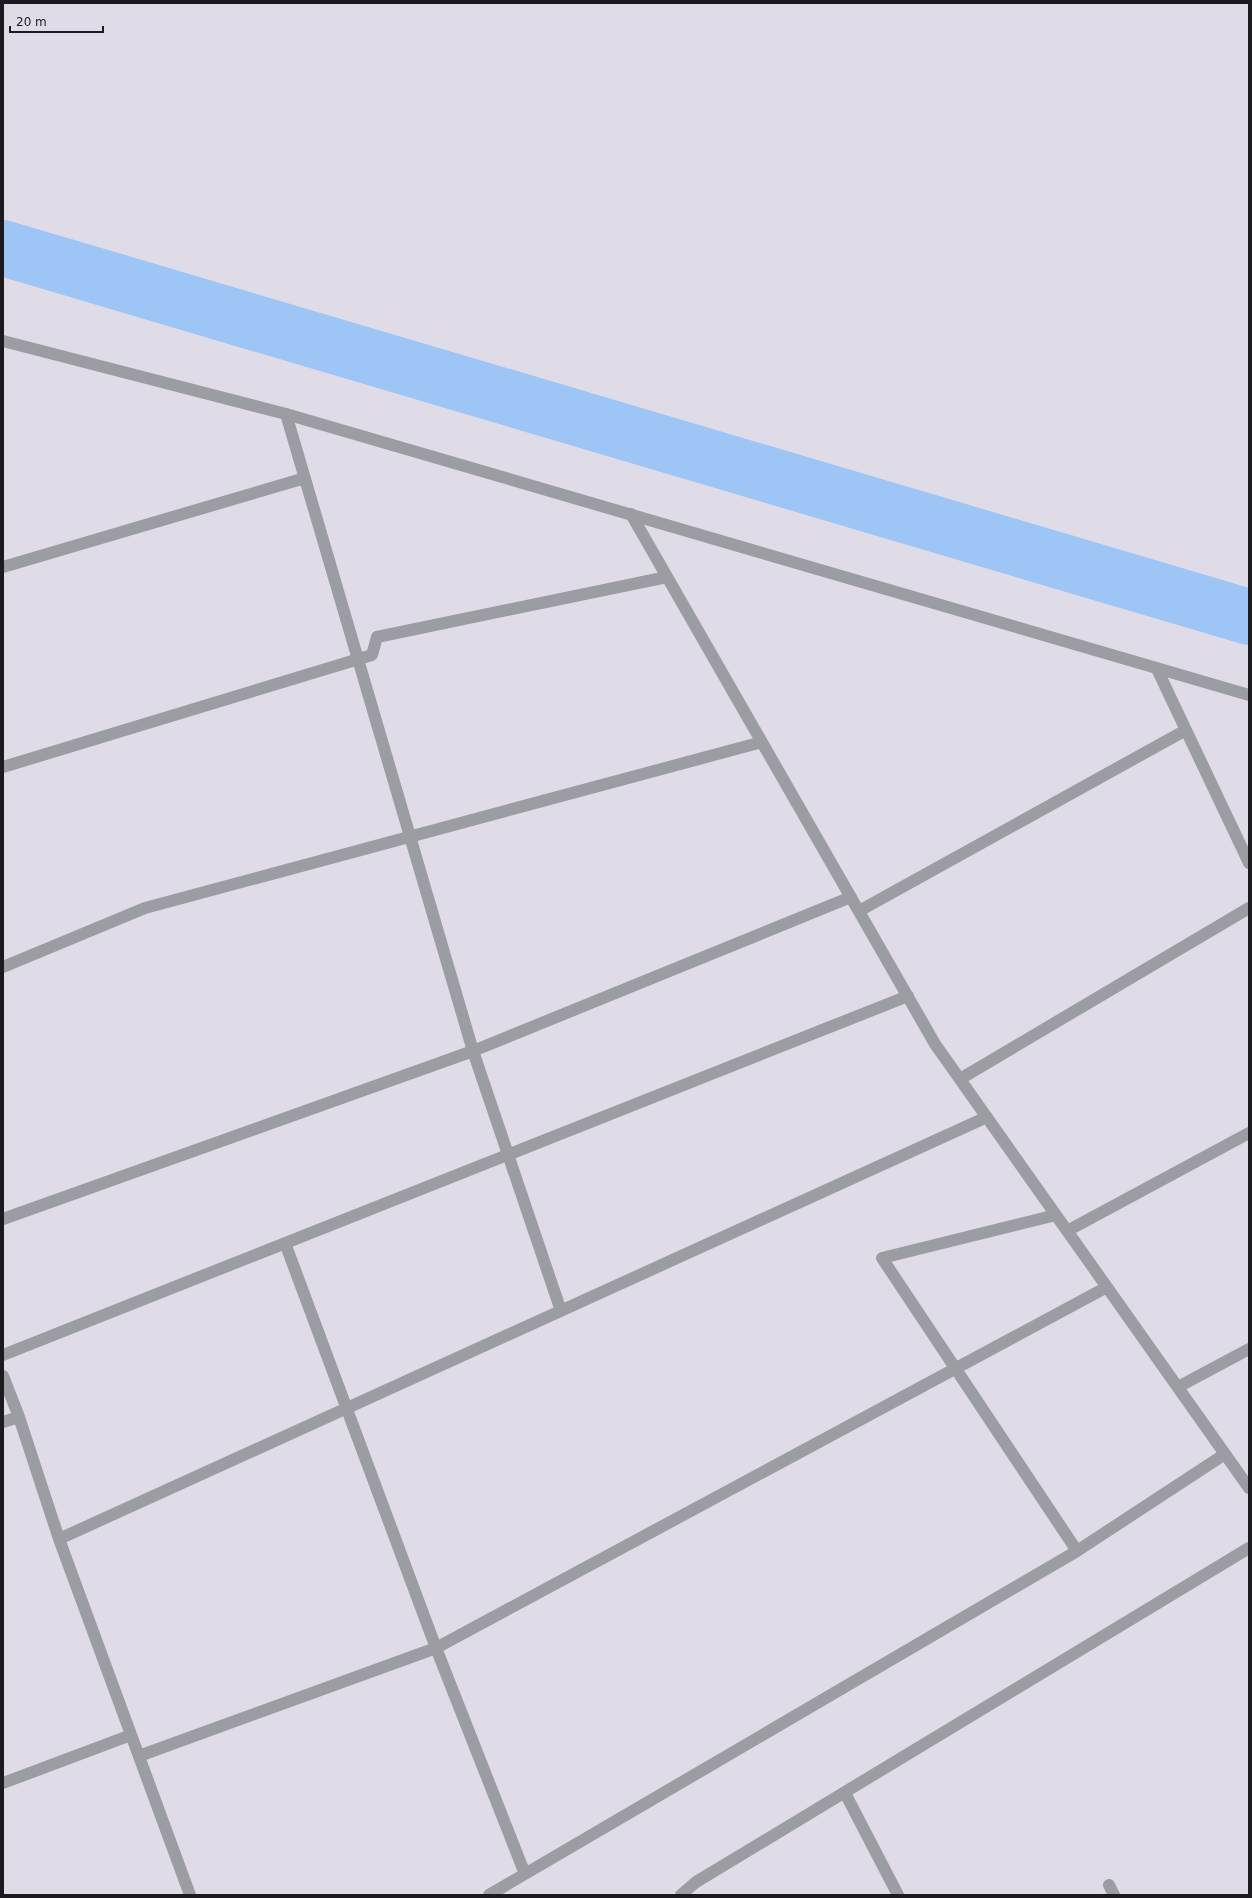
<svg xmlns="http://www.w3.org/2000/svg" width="1252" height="1898" font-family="'DejaVu Sans',sans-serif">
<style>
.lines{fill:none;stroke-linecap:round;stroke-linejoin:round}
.river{stroke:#9dc6f6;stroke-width:56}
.minor{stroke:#9c9da2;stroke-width:12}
.tertiary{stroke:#9c9da2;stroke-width:12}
</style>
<rect width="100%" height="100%" fill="#e0dce7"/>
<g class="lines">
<path class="river" d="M3 248 1249 617"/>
<path class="minor" d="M286 414 473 1051 851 897
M631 514 935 1044 1249 1488
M3 567 305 478
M1157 669 1249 863
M3 767 372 655 377 637 667 577
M859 911 1186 730
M3 967 145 908 762 742
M960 1079 1249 908
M1056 1215 882 1258 1077 1551 1225 1454
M3 1219 473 1051 561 1311
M1067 1231 1249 1133
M285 1243 436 1648 1107 1287
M3 1355 908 996
M3 1376 19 1417 59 1539 190 1895
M1178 1387 1249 1349
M3 1422 19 1417
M59 1539 987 1117
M139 1756 436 1648 525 1874
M3 1783 131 1735
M845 1793 898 1895
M1109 1885 1114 1895
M489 1895 1077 1551
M681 1895 696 1882 1249 1548"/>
<path class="tertiary" d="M3 341 286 414 1249 695"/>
</g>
<rect width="1252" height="1898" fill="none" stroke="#1c1a1e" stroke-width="8"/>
<path d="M10 26v6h93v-6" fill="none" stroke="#1c1a1e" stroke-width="2"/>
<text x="16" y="26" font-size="12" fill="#1c1a1e" stroke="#e0dce7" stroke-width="3" paint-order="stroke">20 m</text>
</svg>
